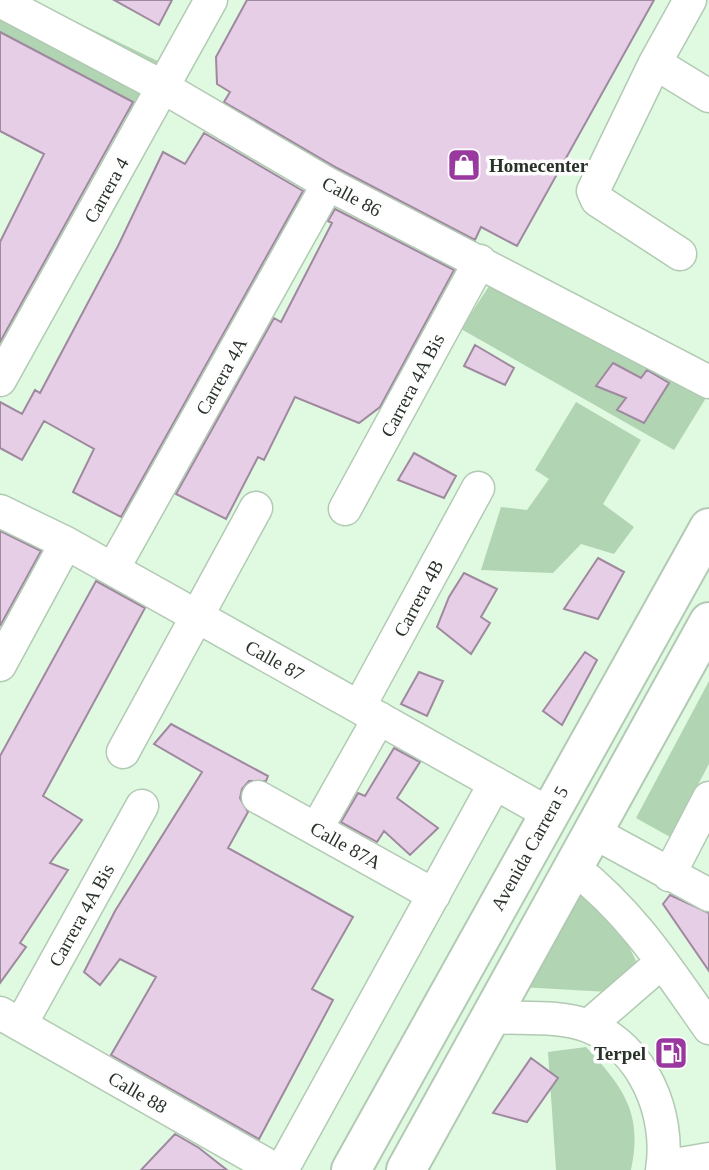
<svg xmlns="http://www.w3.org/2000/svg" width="709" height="1170" font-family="'Times New Roman',serif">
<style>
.green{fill:#b1d4b2}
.building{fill:#e6cee6;stroke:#9f899f;stroke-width:2}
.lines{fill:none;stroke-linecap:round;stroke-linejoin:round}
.minor-casing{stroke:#b2cab3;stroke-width:35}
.major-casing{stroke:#b2cab3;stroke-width:42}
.minor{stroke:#fff;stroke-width:32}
.major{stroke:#fff;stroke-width:38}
.labels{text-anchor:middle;stroke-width:7;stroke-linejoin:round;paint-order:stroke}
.poi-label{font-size:19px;font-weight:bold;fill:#293229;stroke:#fefefe;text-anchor:start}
.street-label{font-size:19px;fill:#293229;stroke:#fefefe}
</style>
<rect width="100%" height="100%" fill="#e0f9e1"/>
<path class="green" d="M0 0H31L164 64 132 117 0 44Z
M493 280 709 393 674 450 461 329Z
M576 402 641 440 603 504 634 527 614 554 581 544 553 573 481 570 501 507 527 510 549 479 535 470Z
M709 681V764L670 837 636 818Z
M592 870 637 963 609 992 520 987Z
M586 1047C624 1088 643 1113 631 1170H556L548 1052Z"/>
<path class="building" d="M114 0H172L159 25Z
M247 0H654L517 246 481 227 475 240 337 168 224 102 230 92 217 84 216 57Z
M0 32 133 102 0 342V242L44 154 0 131Z
M204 133 303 191 121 517 73 492 94 449 44 421 22 460 0 448V402L22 414 35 390 40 393 118 246 163 152 185 164Z
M335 209 454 270 380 407 359 423 295 397 264 460 258 457 226 519 176 494 274 318 281 322 332 223 328 221Z
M475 345 514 368 505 385 464 366Z
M613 363 641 378 647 370 669 383 644 423 617 410 626 398 596 386Z
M414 453 456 476 444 498 398 480Z
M0 531 41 551 0 626Z
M598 558 624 572 598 619 564 609Z
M464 573 497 589 481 617 490 623 471 654 437 627 449 597Z
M96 581 145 608 43 796 82 820 50 863 68 870 20 943 26 947 0 983V756Z
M585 652 597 660 562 725 543 711Z
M419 672 443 681 427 716 401 704Z
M171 724 268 776 266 781H249L242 789 240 798 248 812 228 848 353 917 312 989 333 1000 259 1139 111 1055 156 977 120 959 100 985 84 972 115 911 202 772 154 744Z
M394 748 420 762 397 798 438 828 410 855 384 831 377 842 341 822 358 793 365 796Z
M670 895 709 913V971L663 904Z
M531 1058 558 1078 527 1122 493 1113Z
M175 1134 199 1148 227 1170H141Z"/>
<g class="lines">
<defs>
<path id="minor" d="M690 0 655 63 709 96
M0 1 163 87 328 184 709 382
M655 63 593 191 597 200 680 254
M0 380 211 0
M345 509 480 261
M0 511 66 543 548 813
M113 569 328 184
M0 665 66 543
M359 707 478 488
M123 752 256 508
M258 797 434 895
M317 828 379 718
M593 832 709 895
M573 867C632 913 667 968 709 1028
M669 875 709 798
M0 1013 276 1170
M491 1017C521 1019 560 1015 588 1026 643 1047 671 1114 662 1170
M21 1024 142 806
M588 1026 662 962
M663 1167 709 1159
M282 1170 495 783"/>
<path id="major" d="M351 1170 709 528
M406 1170 709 622"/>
</defs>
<use href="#minor" class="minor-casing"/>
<use href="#major" class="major-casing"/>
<use href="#minor" class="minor"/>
<use href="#major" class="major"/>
</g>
<defs>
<symbol id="shop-square" viewBox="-11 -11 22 22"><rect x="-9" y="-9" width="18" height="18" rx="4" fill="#99389f" stroke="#fefefe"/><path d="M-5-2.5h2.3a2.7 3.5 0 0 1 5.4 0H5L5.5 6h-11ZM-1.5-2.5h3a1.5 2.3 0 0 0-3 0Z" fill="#fff"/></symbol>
<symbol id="fuel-square" viewBox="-11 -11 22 22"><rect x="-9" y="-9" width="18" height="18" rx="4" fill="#99389f" stroke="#fefefe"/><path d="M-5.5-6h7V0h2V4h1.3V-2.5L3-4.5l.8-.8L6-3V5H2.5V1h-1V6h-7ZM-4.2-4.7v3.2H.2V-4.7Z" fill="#fff"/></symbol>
</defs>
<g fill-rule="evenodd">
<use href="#shop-square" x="445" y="146" width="38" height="38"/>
<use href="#fuel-square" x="652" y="1034" width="38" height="38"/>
</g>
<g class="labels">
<g class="poi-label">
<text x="489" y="172">Homecenter</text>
<text x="646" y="1060" text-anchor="end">Terpel</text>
</g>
<g class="street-label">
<text transform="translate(106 190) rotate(-61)" y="7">Carrera 4</text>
<text transform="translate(352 196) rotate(28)" y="7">Calle 86</text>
<text transform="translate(221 376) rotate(-61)" y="7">Carrera 4A</text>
<text transform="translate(412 385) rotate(-62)" y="7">Carrera 4A Bis</text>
<text transform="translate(418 598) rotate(-62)" y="7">Carrera 4B</text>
<text transform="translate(275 660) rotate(29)" y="7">Calle 87</text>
<text transform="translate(346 845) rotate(29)" y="7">Calle 87A</text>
<text transform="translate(529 848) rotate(-61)" y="7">Avenida Carrera 5</text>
<text transform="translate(81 915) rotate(-61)" y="7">Carrera 4A Bis</text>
<text transform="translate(138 1092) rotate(30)" y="7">Calle 88</text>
</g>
</g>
</svg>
